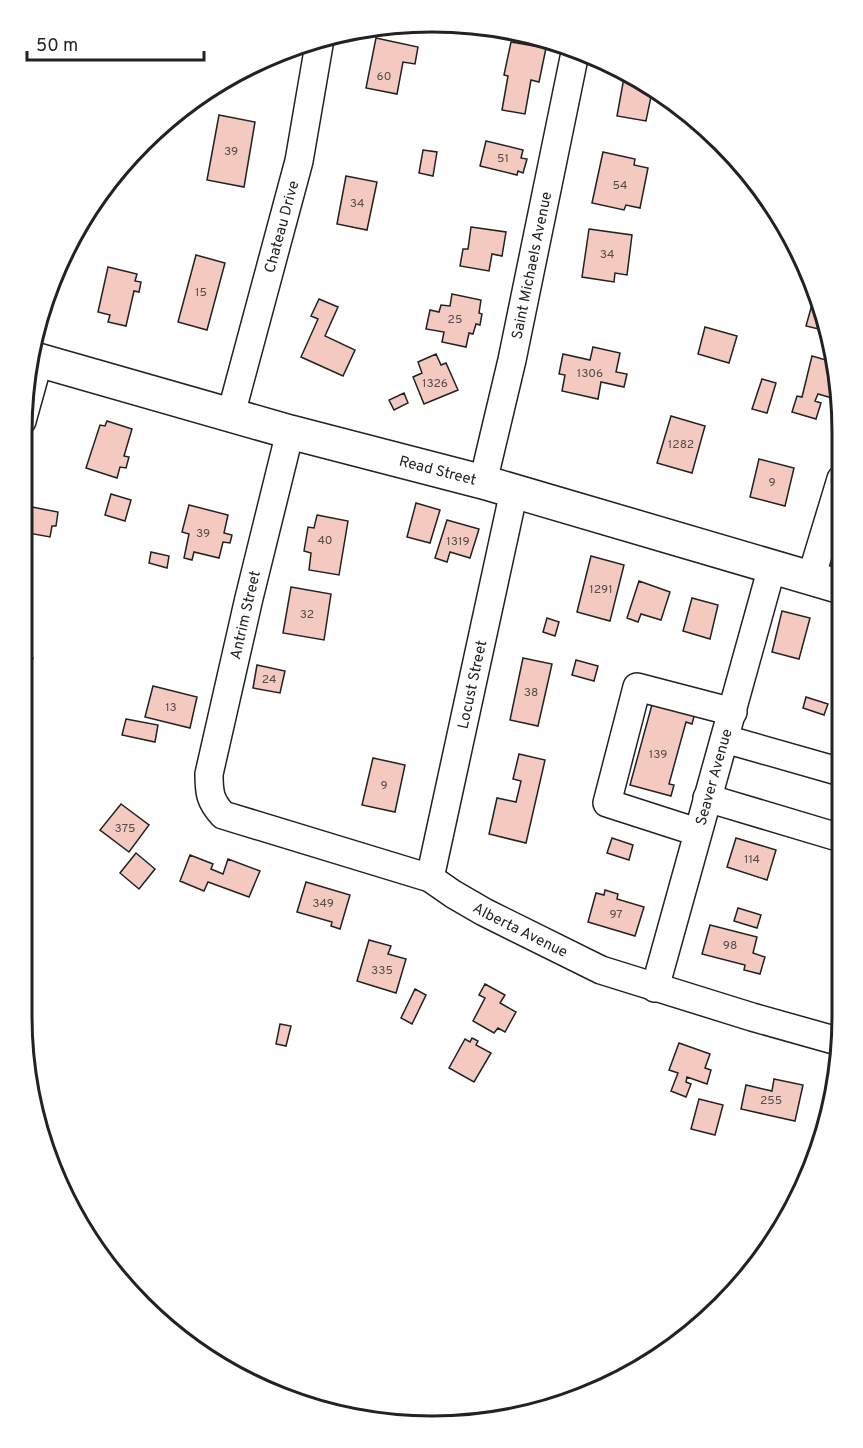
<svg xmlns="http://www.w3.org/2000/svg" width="863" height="1448" font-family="Overpass,sans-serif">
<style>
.building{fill:#f3c9c0;stroke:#222;stroke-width:1.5}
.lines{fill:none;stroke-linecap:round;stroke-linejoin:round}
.minor-casing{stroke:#222;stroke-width:30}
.major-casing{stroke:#222;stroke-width:36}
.minor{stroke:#fff;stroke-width:27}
.major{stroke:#fff;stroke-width:33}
.labels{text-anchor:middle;stroke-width:4.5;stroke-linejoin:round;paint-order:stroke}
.number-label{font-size:12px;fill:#564c4a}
.street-label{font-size:15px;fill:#222;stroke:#fff}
.rim{fill:none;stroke:#222;stroke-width:3}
</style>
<rect width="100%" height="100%" fill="#fff"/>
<path class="building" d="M376 38 418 47 415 64 403 62 397 94 366 88Z
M511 42 546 48 539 82 531 80 525 114 502 110 508 76 504 75Z
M272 53 268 67 254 63Z
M625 72 653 87 646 121 617 116Z
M219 115 255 122 244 187 207 180Z
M486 141 523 150 521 158 527 159 523 173 518 171 517 175 480 166Z
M423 150 437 152 433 176 419 173Z
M603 152 635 159 634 165 648 168 640 208 626 205 624 210 592 203Z
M346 176 377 182 367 230 337 224Z
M471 227 506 232 502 256 492 254 489 271 460 266 463 249H468Z
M589 229 632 235 627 275 615 273 614 282 582 277Z
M196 255 225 263 207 330 178 322Z
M108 267 137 274 135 281 141 282 139 292 134 291 126 326 108 322 110 315 98 312Z
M816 290 820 300 827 331 806 326Z
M452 294 481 300 479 313 482 314 480 325 476 324 473 334 469 333 466 347 442 342 444 332 426 329 430 310 439 312 441 305 450 306Z
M319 299 338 307 325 336 355 350 343 376 301 357 318 319 311 316Z
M705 327 737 336 729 363 698 354Z
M593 347 620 353 616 372 627 374 624 387 601 382 598 399 562 391 565 375 559 374 563 354 590 360Z
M436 354 441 365 446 363 458 390 424 404 413 377 422 373 418 362Z
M812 356 833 362 838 388 835 387 832 398 818 394 815 401 821 403 816 419 792 412 797 396 802 397Z
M762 379 776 383 767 413 752 409Z
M404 393 408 403 394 410 389 400Z
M671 416 705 426 692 473 657 463Z
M107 421 132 429 124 456 129 457 126 468 120 467 117 478 86 468 100 425 105 426Z
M759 459 794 468 785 506 750 497Z
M111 494 131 500 125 521 105 515Z
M416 503 440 510 430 543 407 537Z
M189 505 228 515 224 533 232 535 230 543 223 542 219 558 194 552 192 560 184 558 189 534 182 532Z
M32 507 58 512 56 526H52L50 537 28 533 29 526H24L27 512 31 513Z
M317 515 348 521 339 575 309 570 311 553 304 551 308 527 314 528Z
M447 520 479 529 470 558 450 552 447 562 435 558Z
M151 552 169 556 167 568 149 563Z
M591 556 624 565 610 621 577 612Z
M639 581 670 592 661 620 641 614 638 622 627 618Z
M291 587 331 594 324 640 283 633Z
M692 598 718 605 710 639 683 631Z
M782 611 810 618 799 659 772 652Z
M547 618 559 622 555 636 543 632Z
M22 655 33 658 23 690 27 691 21 710Z
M523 658 552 664 538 726 510 720Z
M576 660 598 666 594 681 572 675Z
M257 665 285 671 280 693 253 688Z
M153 686 197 697 190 728 145 717Z
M806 697 828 704 824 715 803 708Z
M653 701 695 713 692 724 686 722 669 784 674 785 671 796 630 785Z
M126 719 158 725 155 742 122 735Z
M519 754 545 760 526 843 489 834 497 798 516 802 521 781 513 779Z
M373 758 405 765 395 812 362 805Z
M121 804 149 825 129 852 100 830Z
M612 838 633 845 629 860 607 853Z
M736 838 776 850 767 880 727 867Z
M136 853 155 869 139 889 120 873Z
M190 855 213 864 211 869 223 874 228 859 260 871 249 897 208 882 204 891 180 881Z
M306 882 350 895 340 929 331 926 332 922 297 912Z
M605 890 618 894 617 899 644 907 635 936 588 922 596 893 604 895Z
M738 908 761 915 757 928 734 921Z
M839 912 841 913V940L832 938Z
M710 925 757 937 753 953 765 957 760 974 744 970 745 965 702 954Z
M369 940 391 946 388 954 406 959 396 993 357 981Z
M485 984 505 995 500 1003 516 1012 505 1032 498 1028 494 1033 473 1021 485 998 479 995Z
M415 989 426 995 412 1024 401 1018Z
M280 1024 291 1026 286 1046 276 1044Z
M472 1038 478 1041 476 1045 491 1053 474 1082 449 1068 465 1039 470 1042Z
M679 1043 710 1054 705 1068 711 1070 707 1084 687 1077 686 1082 691 1084 686 1097 671 1091 678 1073 669 1070Z
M774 1079 803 1085 795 1121 741 1109 746 1085 772 1091Z
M699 1099 723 1105 715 1135 691 1129Z
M826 1118 820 1149 819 1152 816 1151Z"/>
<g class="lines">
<defs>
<g id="minor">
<path id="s1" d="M231 414 299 161 320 39"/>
<path d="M22 421 39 360"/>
<path id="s2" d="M290 432 249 598 209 774C209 793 210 801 223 815L430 878 453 894 484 912 601 970 752 1017 841 1042"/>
<path id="s3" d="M483 482 512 360 576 48"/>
<path d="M811 578 841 479"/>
<path d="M725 739 841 772"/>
<path d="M707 798 841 838"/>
<path d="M697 832 607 803 637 687 733 712"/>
<path id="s4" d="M430 878 514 491"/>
<path id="s5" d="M655 988C693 847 734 707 772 567"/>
</g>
<g id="major">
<path id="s6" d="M31 358 290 432 483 482 841 587"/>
</g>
</defs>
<use href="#minor" class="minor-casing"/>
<use href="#major" class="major-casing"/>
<use href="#minor" class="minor"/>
<use href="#major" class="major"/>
</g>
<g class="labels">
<g class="number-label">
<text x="384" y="80">60</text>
<text x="231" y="155">39</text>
<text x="503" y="162">51</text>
<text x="620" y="189">54</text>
<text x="357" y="207">34</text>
<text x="607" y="258">34</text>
<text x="201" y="296">15</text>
<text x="455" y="323">25</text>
<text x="590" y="377">1306</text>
<text x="435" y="387">1326</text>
<text x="681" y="448">1282</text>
<text x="772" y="486">9</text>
<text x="203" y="537">39</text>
<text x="325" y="544">40</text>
<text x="458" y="545">1319</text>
<text x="601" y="593">1291</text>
<text x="307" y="618">32</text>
<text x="269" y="683">24</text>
<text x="531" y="696">38</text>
<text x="171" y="711">13</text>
<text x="658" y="758">139</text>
<text x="384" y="789">9</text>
<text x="125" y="832">375</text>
<text x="752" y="863">114</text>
<text x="323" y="907">349</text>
<text x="616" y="918">97</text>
<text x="730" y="949">98</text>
<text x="382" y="974">335</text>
<text x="771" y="1104">255</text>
</g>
<g class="street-label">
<text dy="5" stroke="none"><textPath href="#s1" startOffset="194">Chateau Drive</textPath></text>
<text dy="5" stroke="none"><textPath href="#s3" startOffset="222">Saint Michaels Avenue</textPath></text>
<text dy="5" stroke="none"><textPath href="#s6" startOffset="422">Read Street</textPath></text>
<text transform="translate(245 615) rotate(-77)" y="5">Antrim Street</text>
<text dy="5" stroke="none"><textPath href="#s4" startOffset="198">Locust Street</textPath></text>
<text dy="5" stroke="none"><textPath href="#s5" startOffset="219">Seaver Avenue</textPath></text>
<text dy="5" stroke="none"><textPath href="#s2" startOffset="717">Alberta Avenue</textPath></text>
</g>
</g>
<path d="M0 0H863V1448H0ZM432 32H432A400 400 0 0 1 832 432V1016A400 400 0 0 1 432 1416H432A400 400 0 0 1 32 1016V432A400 400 0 0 1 432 32Z" fill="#fff" fill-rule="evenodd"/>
<path class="rim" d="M432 32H432A400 400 0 0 1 832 432V1016A400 400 0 0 1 432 1416H432A400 400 0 0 1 32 1016V432A400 400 0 0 1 432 32Z"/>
<path d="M27 51v9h177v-9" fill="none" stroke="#222222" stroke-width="3"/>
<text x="36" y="51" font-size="18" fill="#222222" stroke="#ffffff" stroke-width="4.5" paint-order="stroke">50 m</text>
</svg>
